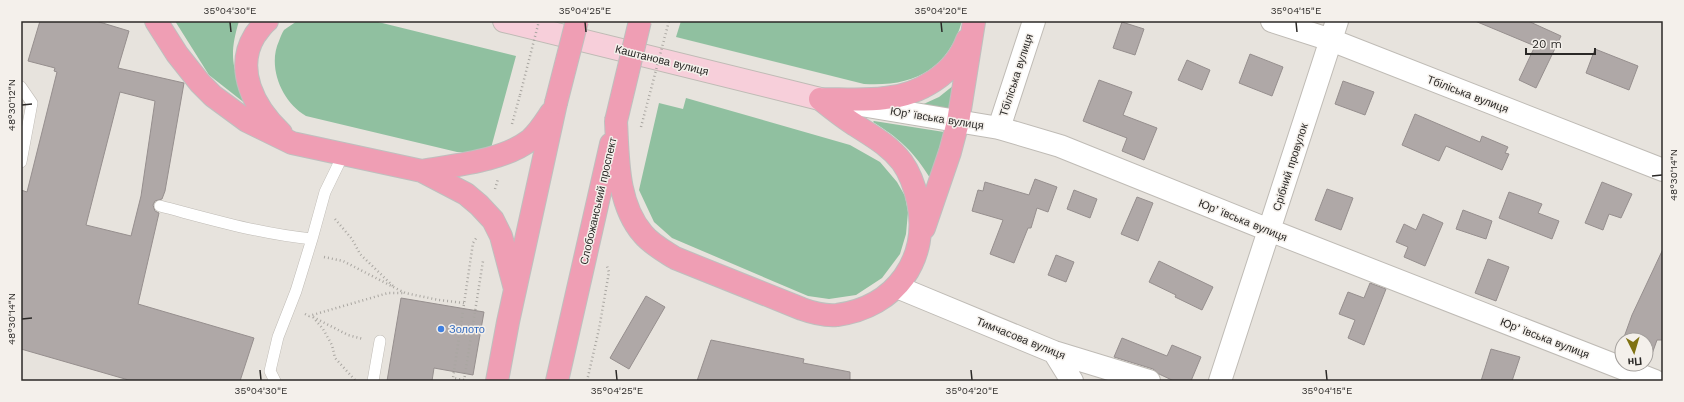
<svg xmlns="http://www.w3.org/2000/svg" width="1684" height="402" font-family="'Work Sans',sans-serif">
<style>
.green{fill:#90c0a0}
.building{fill:#afa8a7;stroke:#968f8e;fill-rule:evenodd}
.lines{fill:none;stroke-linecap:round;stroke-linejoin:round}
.lane-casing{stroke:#bfbbb5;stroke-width:12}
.street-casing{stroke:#bfbbb5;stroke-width:24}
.secondary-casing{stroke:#bfbbb5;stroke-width:24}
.primary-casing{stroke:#bfbfbe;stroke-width:24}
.path{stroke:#a9a6a1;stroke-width:2.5;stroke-dasharray:1 3;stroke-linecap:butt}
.lane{stroke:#fff;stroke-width:11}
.street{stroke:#fff;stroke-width:22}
.secondary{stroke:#f7cfda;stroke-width:22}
.primary{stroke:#ef9eb4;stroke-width:22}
.primary-bridge-casing{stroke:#bfbfbe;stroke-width:24;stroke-linecap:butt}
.path-bridge{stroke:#a9a6a1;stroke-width:2.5;stroke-dasharray:1 3;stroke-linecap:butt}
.primary-bridge{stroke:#ef9eb4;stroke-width:22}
.ticks{fill:none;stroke:#2b2927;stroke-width:1.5}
.shop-dot{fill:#3f7fe0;stroke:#f4f0eb;stroke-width:1.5}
.labels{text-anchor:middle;stroke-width:3;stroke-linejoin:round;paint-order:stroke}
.street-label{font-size:11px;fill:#2b2927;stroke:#f4f0eb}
.shop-label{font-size:11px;fill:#366cbe;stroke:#f4f0eb;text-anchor:start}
.neatline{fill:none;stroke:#2b2927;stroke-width:1.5}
.ticks-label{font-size:10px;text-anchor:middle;fill:#2b2927}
</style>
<rect width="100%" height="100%" fill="#e7e3dd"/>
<path class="green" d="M175 21H239C227 61 234 72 251 108L209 75Z
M297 21H374L516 56 491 148 479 153 457 152 306 116C282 102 267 67 279 41 280 38 282 33 284 30 288 27 293 24 297 21Z
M681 21H962C948 70 913 87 864 84L676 37Z
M954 85 949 113 917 107 939 97Z
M686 98 850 145 880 162 897 182 905 196 908 212 906 234 900 254 882 278 856 295 829 299 808 296 672 238 654 222 639 190 659 103 683 109Z
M874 121 944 132 930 178C914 152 899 138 873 122Z"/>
<path class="building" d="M40 21H96L129 31 118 68 184 83 165 191 162 199 155 201 153 205 155 211 159 213 138 304 254 338 240 381H132L21 349V190L27 192 57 72 54 71 55 68 28 61ZM120 92 155 101 141 196 131 236 86 225Z
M1475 21H1528L1561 36 1536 88 1519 80 1535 46Z
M1122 22 1144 29 1135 55 1113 48Z
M1595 49 1638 66 1629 90 1586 73Z
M1250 54 1283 67 1272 96 1239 83Z
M1187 60 1210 70 1202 90 1178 80Z
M1099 80 1132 92 1123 115 1157 128 1144 160 1122 151 1127 138 1083 121Z
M1343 81 1374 92 1365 115 1335 104Z
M1415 114 1480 142 1482 136 1508 147 1505 153 1509 154 1502 170 1446 146 1439 161 1402 145Z
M1035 179 1057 187 1048 212 1037 208 1031 228H1028L1014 263 990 254 1003 220 972 211 978 190 983 191 985 182 1029 195Z
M1602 182 1632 194 1621 218 1609 214 1603 230 1585 223Z
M1327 189 1353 198 1341 230 1315 220Z
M1074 190 1097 199 1090 218 1067 209Z
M1509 192 1542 204 1538 213 1559 221 1552 239 1499 218Z
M1137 197 1153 203 1138 241 1121 234Z
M1463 210 1492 221 1486 239 1456 229Z
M1423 214 1443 223 1425 266 1404 257 1408 247 1396 242 1404 224 1416 230Z
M1663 249V340H1657L1648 365 1646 364V340H1623L1632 315Z
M1056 255 1074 262 1066 282 1048 275Z
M1488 259 1509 267 1496 301 1475 293Z
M1159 261 1213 287 1202 310 1175 297 1176 295 1149 282Z
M1370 283 1386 289 1364 345 1348 338 1355 320 1339 314 1348 292 1364 298Z
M646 296 665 307 629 369 610 358Z
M401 298 484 312 473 375 434 368 432 381H387Z
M1122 338 1167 356 1172 345 1201 357 1191 381H1174L1159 374 1153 369 1114 357Z
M711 340 804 359 803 363 850 372V381H697Z
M1491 349 1520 357 1512 381H1481Z"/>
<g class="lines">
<defs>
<path id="lane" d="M21 87 32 103 21 162
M160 206C210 219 260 234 312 239L325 192 343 155
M275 381 270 371 278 337 296 291 312 239
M373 381 380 341"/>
<path id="street" d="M1272 21 1331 40 1663 170
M855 104 999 128 1060 146 1269 230 1655 381
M999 128 1034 21
M897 287 1054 352 1149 381
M1054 352 1072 381
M1220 381 1337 21"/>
<path id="secondary" d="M504 21 820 99"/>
<path id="primary" d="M156 21 177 54 200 83 213 96 247 121 292 143 422 171 466 194 479 205 493 220 501 236 515 289
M267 21C262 25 259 30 255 35 234 69 254 108 281 133
M820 99C842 99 864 101 885 98 919 95 955 74 967 40
M616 121C618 159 617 204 643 234 651 244 664 251 675 258L802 309C813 313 825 316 837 315 896 307 930 259 918 201 915 188 910 173 902 162 888 144 870 135 852 123 841 116 830 107 820 99
M422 171C455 165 503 161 530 140 539 132 545 122 551 113
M924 228 950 152 958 122 974 22
M497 381 508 322 556 103
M557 381 611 144"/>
</defs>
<use href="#lane" class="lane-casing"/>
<use href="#street" class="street-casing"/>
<use href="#secondary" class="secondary-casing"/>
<use href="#primary" class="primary-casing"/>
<path class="path" d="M512 124 520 95
M495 189 498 179
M335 219 352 239 360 254 393 286
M324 257 343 261 405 293 439 300 464 303
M305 314 309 316 388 293H404
M313 317 323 329 332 345 335 358 355 380
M313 317 348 335 363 339
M464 380 453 378 473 243 477 237
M464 381 483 261
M587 381 599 329 609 272 607 266"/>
<use href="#lane" class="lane"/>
<use href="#street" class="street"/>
<use href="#secondary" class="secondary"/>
<use href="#primary" class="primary"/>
<defs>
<path id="primary-bridge" d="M556 103 577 21
M616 121 640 21"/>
</defs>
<use href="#primary-bridge" class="primary-bridge-casing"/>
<path class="path-bridge" d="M520 95 539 21
M641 127 669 21"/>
<use href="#primary-bridge" class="primary-bridge"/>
</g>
<path class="ticks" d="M230 22 231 32M585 22 586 32M941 22 942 32M1296 22 1297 32M22 105 32 104M1652 176 1662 175M22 319 32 318M260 370 261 380M616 370 617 380M971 370 972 380M1326 370 1327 380"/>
<circle class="shop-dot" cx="441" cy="329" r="4"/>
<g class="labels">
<g class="street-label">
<text transform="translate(662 60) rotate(14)" y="4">Каштанова вулиця</text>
<text transform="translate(1016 75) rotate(-72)" y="4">Тбіліська вулиця</text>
<text transform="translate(1468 94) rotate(21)" y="4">Тбіліська вулиця</text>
<text transform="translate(937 118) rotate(9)" y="4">Юрʼївська вулиця</text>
<text transform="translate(1290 167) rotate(-72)" y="4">Срібний провулок</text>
<text transform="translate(598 201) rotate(-77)" y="4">Слобожанський проспект</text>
<text transform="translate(1243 220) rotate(22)" y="4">Юрʼївська вулиця</text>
<text transform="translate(1021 338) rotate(22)" y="4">Тимчасова вулиця</text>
<text transform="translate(1545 338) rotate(21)" y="4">Юрʼївська вулиця</text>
</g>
<g class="shop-label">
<text x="449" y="333">Золото</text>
</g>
</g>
<rect width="1684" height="402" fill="none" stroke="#f4f0eb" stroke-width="44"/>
<g transform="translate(1634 352) rotate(175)"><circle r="19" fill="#f4f0eb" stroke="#a4a09d"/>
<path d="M0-3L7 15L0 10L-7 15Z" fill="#7f7213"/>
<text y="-6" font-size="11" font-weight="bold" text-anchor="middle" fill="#2b2927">Пн</text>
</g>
<path d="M1526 48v6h69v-6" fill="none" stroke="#2b2927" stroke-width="2"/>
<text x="1532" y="48" font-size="12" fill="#2b2927" stroke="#f4f0eb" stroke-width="3" paint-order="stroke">20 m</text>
<rect x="22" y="22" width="1640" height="358" class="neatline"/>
<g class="ticks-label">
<text x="230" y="14">35°04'30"E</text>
<text x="585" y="14">35°04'25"E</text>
<text x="941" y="14">35°04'20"E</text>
<text x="1296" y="14">35°04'15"E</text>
<text transform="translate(11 105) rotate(-90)" y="4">48°30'12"N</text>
<text transform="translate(1673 175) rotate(-90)" y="4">48°30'14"N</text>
<text transform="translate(11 319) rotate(-90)" y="4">48°30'14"N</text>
<text x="261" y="394">35°04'30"E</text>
<text x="617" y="394">35°04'25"E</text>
<text x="972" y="394">35°04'20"E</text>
<text x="1327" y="394">35°04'15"E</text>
</g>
</svg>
